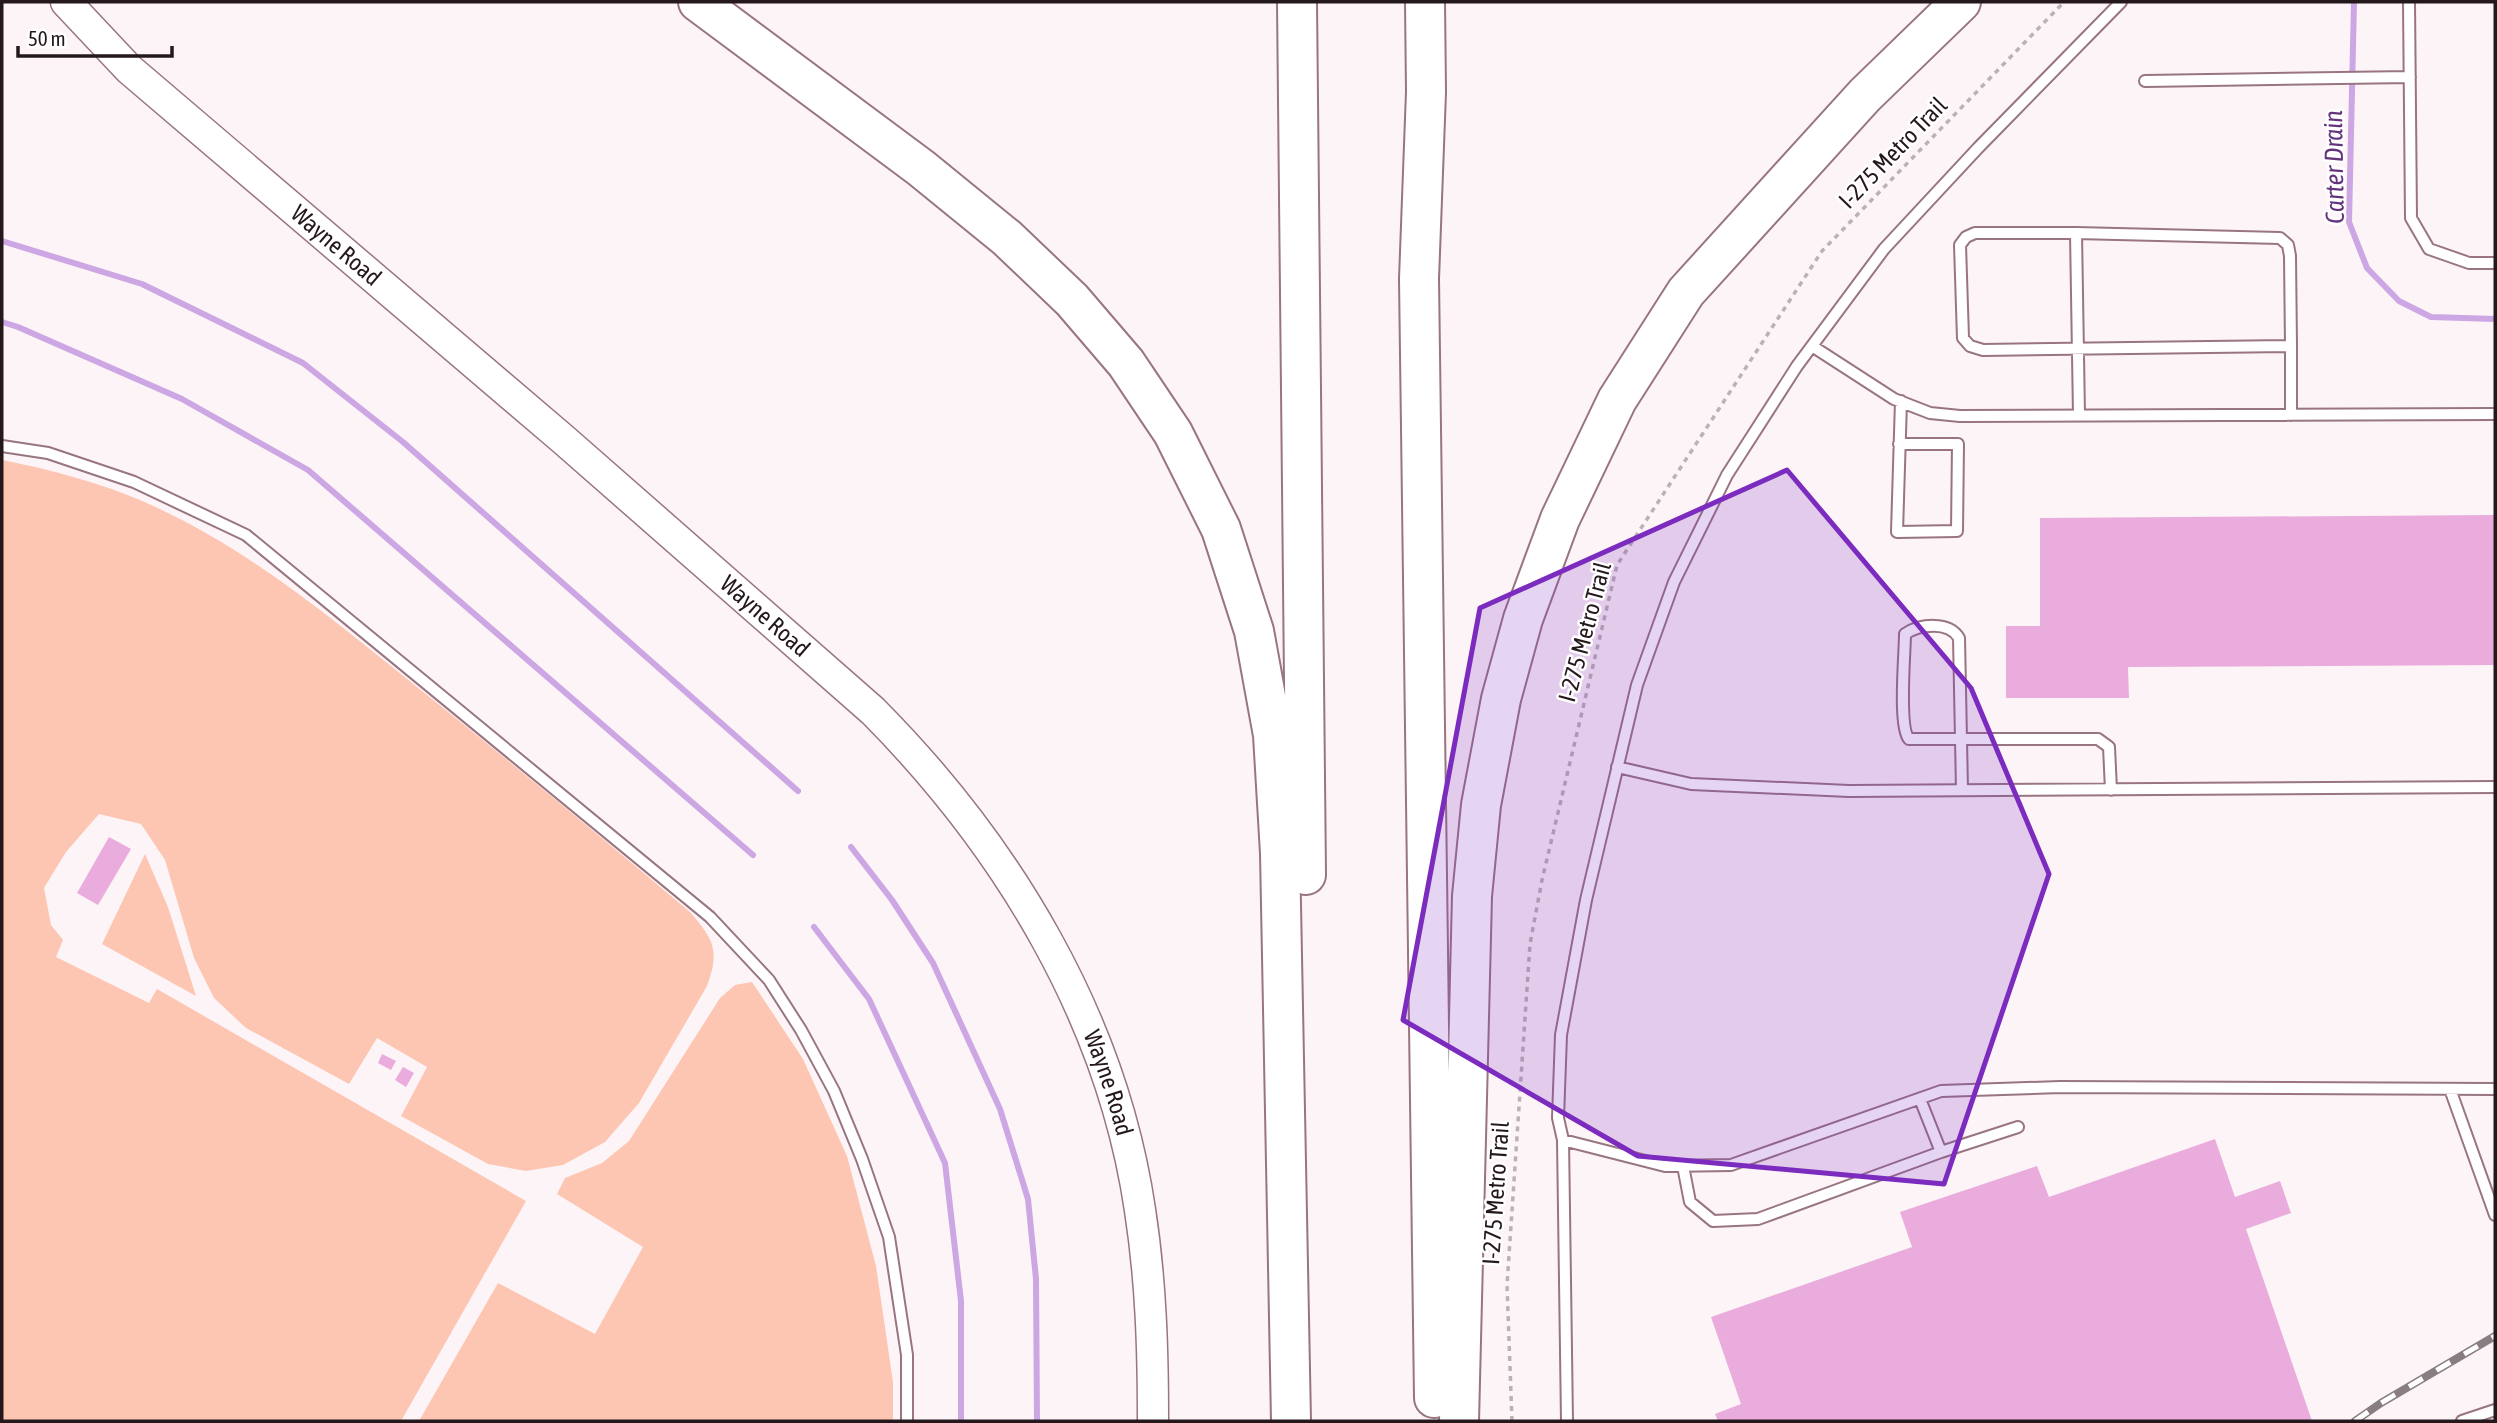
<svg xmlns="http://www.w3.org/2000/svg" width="2497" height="1423" font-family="'Asap Condensed',sans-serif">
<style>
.green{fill:#fdc6b3}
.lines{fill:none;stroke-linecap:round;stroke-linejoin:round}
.stream{stroke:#cca7e3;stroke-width:6}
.building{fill:#e9acdc}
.service-casing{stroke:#987581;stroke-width:14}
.secondary-casing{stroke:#987581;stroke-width:33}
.motorway-casing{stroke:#987581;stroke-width:42}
.path{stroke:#bcb2b5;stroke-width:3.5;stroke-dasharray:5 5;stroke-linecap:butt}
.service{stroke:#fff;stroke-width:10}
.secondary{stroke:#fff;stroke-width:30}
.motorway{stroke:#fff;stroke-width:38}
.rail-casing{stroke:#887d80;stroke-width:8}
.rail{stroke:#fff;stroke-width:5;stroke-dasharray:16;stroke-linecap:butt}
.marked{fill:#7b2cbf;fill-opacity:0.2;stroke:#7b2cbf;stroke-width:5;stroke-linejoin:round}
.labels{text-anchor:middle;stroke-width:5;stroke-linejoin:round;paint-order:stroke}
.street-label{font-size:24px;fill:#25181c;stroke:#fff}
.water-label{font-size:26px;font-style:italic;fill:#63347c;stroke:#fff}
</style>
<rect width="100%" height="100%" fill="#fdf4f7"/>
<path class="green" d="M2 460C49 469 105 484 149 504 254 551 343 628 432 699 519 769 605 840 690 912 714 940 720 950 707 986L639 1103 605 1142 563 1165 526 1171 488 1164 401 1116 427 1067 377 1038 349 1084 246 1028 214 998 194 958 165 860 141 824 99 814 66 852 44 888 51 925 63 940 56 957 149 1003 157 989 526 1201 401 1421H2Z
M145 854 168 907 196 996 102 944Z
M752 982 803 1059 847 1156 876 1266 893 1382V1421H419L498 1283 595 1334 643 1247 557 1194 565 1178 602 1163 629 1141 720 998 735 985Z"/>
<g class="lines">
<path class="stream" d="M2354 2 2349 222 2367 268 2399 301 2431 317 2495 319
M2 241 142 284 303 363 403 442 798 791
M2 322 18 327 182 399 308 470 753 855
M851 847 892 900 933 963 1000 1109 1028 1199 1036 1279 1037 1421
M814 927 869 999 945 1163 961 1301V1421"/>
</g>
<path class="building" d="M2495 515V665L2128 667 2129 698H2006V626H2040V518Z
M109 837 131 849 98 905 77 893Z
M382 1054 396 1061 391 1070 378 1063Z
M403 1067 414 1073 406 1087 395 1080Z
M2215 1139 2235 1197 2280 1181 2291 1213 2246 1229 2312 1421H1718L1715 1414 1741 1404 1711 1317 1912 1247 1900 1212 2037 1166 2049 1197Z"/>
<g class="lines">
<defs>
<path id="service" d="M2409 2 2411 218 2429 249 2469 263H2495
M2145 81 2410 77
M2076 233 2280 238 2288 245 2290 256 2291 346 1983 350 1970 346 1963 338 1960 245 1966 237 1975 233H2076L2079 415
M1812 346 1894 399 1930 413 1960 416 2495 414
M2291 346V415
M1899 444H1958L1957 531 1897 532 1901 401
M2 446 48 453 134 482 246 535 710 917 769 980 801 1030 834 1091 862 1159 889 1237 907 1355V1421
M1617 767 1691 784 1849 791 2495 787
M1962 790 1959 638C1949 621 1920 624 1905 634 1905 653 1898 727 1909 739H2098L2109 747 2111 790
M2450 1089 2495 1215
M1563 1140 1665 1166 1731 1165 1941 1091 2060 1087 2495 1089
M1941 1152 2018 1127
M1683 1166 1690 1202 1713 1221 1758 1219 1941 1152 1920 1099
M1567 1421 1563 1140 1558 1118 1561 1035 1586 900 1637 685 1674 582 1727 475 1797 366 1884 249 1978 148 2121 2
M2462 1421 2495 1410"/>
<g id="secondary">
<path id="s1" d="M66 2 129 69 564 440 873 711C1008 847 1112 1019 1140 1210 1151 1281 1153 1350 1153 1421"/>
</g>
<path id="motorway" d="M698 2 921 168 1007 238 1072 300 1126 363 1173 433 1221 529 1254 631 1273 735 1280 853 1291 1421
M1297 2 1306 875
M1425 2 1426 92 1419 279 1434 1398
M1459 1421 1472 896 1481 805 1501 699 1523 619 1560 519 1617 400 1686 292 1865 95 1961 2"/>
</defs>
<use href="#service" class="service-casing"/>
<use href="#secondary" class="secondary-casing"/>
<use href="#motorway" class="motorway-casing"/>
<path class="path" d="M1512 1421 1507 1285 1530 944 1542 880 1617 565 1822 251 2064 2"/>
<use href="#service" class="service"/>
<use href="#secondary" class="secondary"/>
<use href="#motorway" class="motorway"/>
<defs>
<path id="rail" d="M2355 1421 2381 1403 2495 1336"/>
</defs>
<use href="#rail" class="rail-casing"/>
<use href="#rail" class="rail"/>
</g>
<path class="marked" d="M1787 470 1971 688 2049 874 1944 1184 1638 1156 1403 1020 1480 608Z"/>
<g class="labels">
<g class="street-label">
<text transform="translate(1893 153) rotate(-46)" y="8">I-275 Metro Trail</text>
<text dy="8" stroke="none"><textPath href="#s1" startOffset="364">Wayne Road</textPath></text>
<text dy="8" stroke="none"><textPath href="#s1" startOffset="931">Wayne Road</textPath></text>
<text transform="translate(1585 632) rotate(-75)" y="8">I-275 Metro Trail</text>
<text dy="8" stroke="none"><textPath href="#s1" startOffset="1519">Wayne Road</textPath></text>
<text transform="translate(1496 1193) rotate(-86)" y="8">I-275 Metro Trail</text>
</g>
<g class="water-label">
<text transform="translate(2334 167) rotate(-91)" y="9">Carter Drain</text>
</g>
</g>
<rect width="2497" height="1423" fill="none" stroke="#25181c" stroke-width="7"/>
<path d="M18 46v10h154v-10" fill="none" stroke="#25181c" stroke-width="3.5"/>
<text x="28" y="46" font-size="21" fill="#25181c" stroke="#ffffff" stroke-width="5" paint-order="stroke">50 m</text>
</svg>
